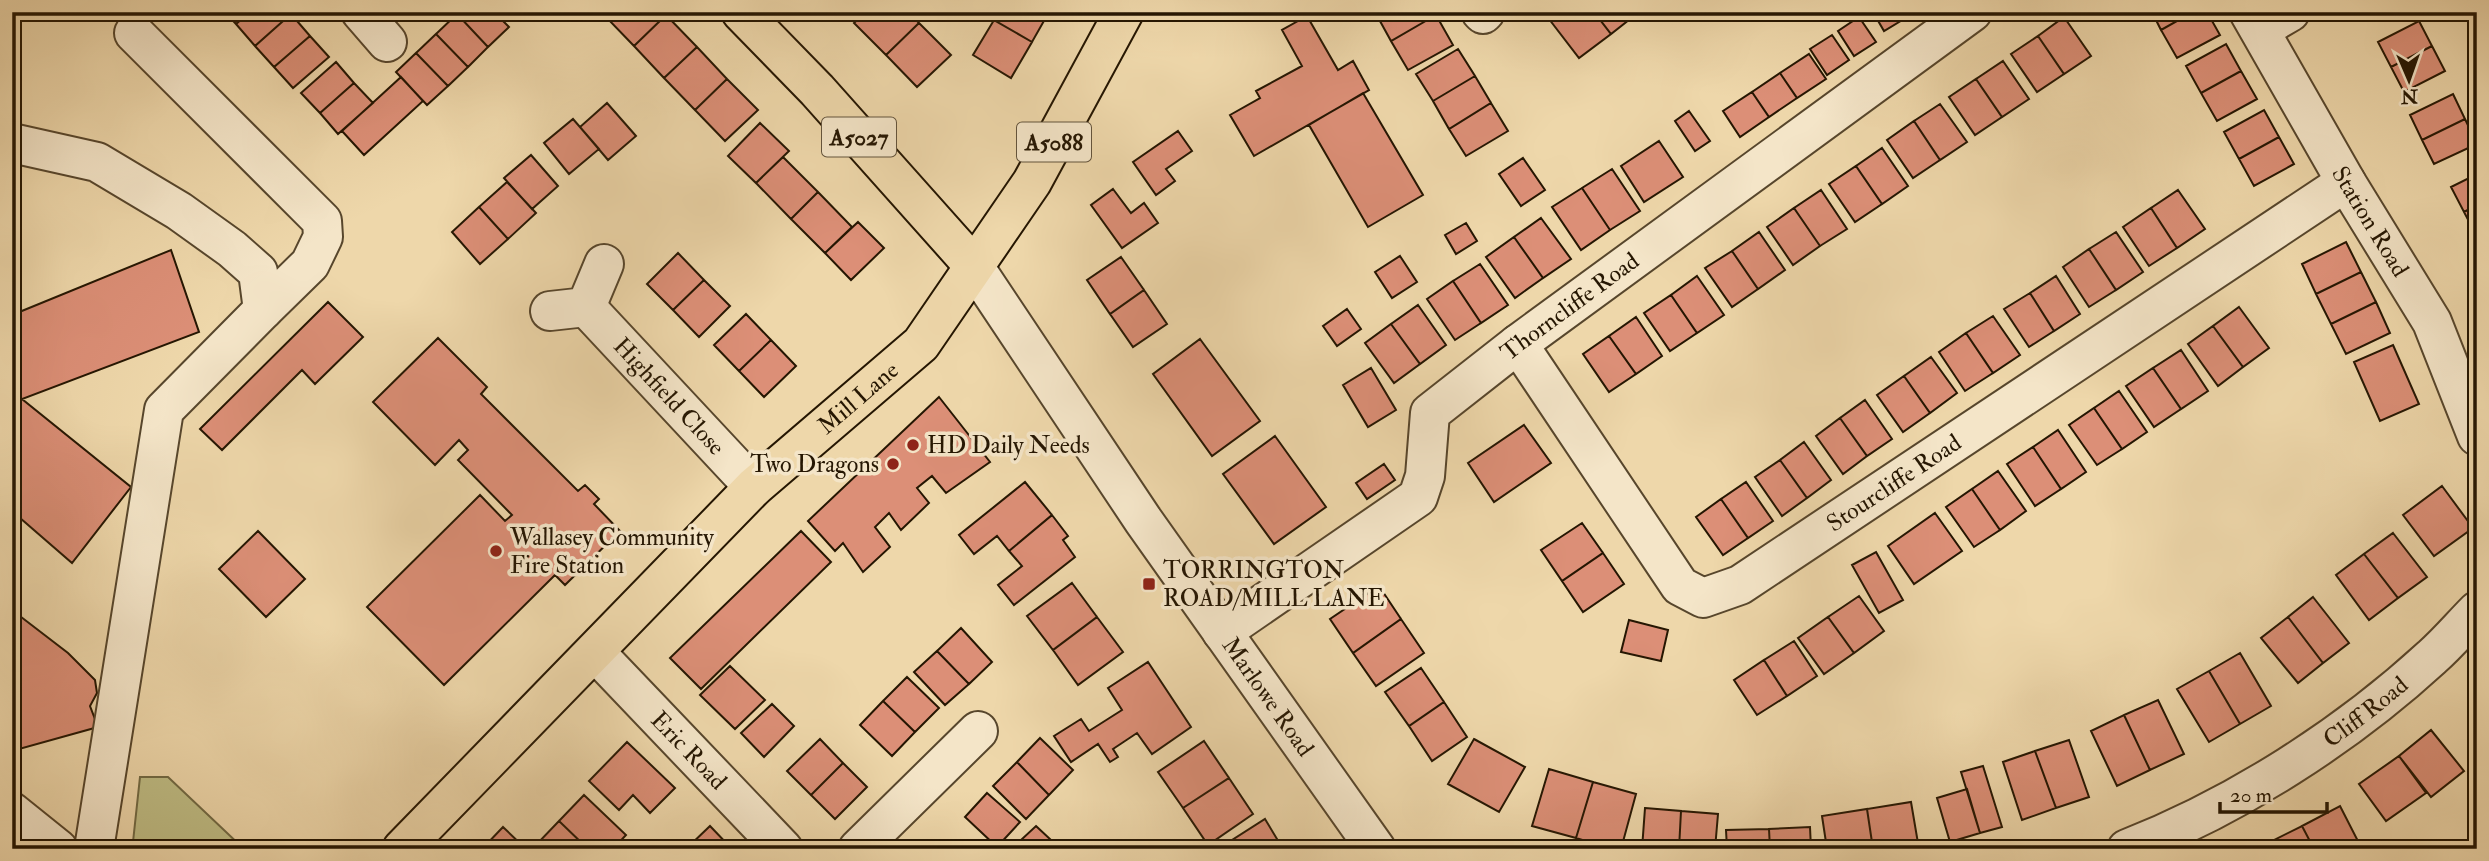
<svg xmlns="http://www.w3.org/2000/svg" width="2489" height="861" font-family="'IM FELL Double Pica',serif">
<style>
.green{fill:#bfbd85;stroke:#726a44;stroke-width:2}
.building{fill:#dc8f77;stroke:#251602;stroke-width:2}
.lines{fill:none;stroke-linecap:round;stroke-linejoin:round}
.minor-casing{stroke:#57462c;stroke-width:42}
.major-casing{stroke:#251602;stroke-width:42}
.minor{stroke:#f4e5c8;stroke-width:38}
.major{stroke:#eed7aa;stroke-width:38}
.poi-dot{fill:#8f2418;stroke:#f4e5c8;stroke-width:2.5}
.labels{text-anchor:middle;stroke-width:7;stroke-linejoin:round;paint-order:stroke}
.shield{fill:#f4e5c8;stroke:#63543d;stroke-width:2}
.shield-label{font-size:23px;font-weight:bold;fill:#251602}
.street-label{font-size:24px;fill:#251602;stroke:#f4e5c8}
.poi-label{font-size:24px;fill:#251602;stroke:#f4e5c8;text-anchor:start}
</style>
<rect width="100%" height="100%" fill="#eed7aa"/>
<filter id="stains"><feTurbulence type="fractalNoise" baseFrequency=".00286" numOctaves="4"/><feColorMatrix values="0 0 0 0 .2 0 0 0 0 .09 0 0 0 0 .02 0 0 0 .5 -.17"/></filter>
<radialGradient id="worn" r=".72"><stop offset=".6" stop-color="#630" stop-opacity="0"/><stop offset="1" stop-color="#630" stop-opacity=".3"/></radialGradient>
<path class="green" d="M140 777H168L244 849H137L133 842Z"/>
<path class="building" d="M225 12H250L236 24Z
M250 12H289L291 14 255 46 236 24Z
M458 12H494L509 27 488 47 457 14Z
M606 12H664L666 15 634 46 604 15Z
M865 12H909L919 23 886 55 854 23Z
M998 12H1049L1032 42 994 20Z
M1375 12H1434L1436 15 1391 41Z
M1558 12H1594L1611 34 1579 58 1549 19Z
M1594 12H1639L1611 34Z
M1873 12H1899L1904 19 1884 31Z
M2152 12H2193L2161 30Z
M2193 12H2207L2220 35 2177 58 2161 30Z
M291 14 310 36 274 67 255 46Z
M457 14 488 47 468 67 436 34Z
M666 15 697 47 664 78 634 46Z
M1436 15 1453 45 1408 70 1391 41Z
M1307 16 1338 70 1353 61 1369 90 1254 156 1230 115 1260 98 1256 91 1302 66 1282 30Z
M1859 17 1876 42 1854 56 1838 31Z
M2064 17 2091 56 2064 74 2038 36Z
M994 20 1032 42 1011 78 973 55Z
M2419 21 2432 46 2391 67 2378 42Z
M919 23 951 55 917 87 886 55Z
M436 34 468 67 448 86 416 53Z
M1832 35 1849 60 1827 75 1810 49Z
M310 36 329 57 293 88 274 67Z
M2038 36 2064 74 2037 92 2011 54Z
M2226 44 2241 71 2201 93 2186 66Z
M2432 46 2445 71 2404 92 2391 67Z
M697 47 727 79 695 110 664 78Z
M1458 49 1475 76 1433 101 1416 74Z
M416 53 448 86 427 105 396 72Z
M1809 54 1826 79 1797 98 1780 73Z
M2003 61 2029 99 2002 117 1976 79Z
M336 62 354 83 320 113 301 93Z
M2241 71 2257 99 2217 121 2201 93Z
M1780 73 1797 98 1769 117 1752 92Z
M1475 76 1491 103 1449 129 1433 101Z
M401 77 423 101 364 155 342 131Z
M727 79 758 110 725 141 695 110Z
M1976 79 2002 117 1975 135 1949 97Z
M354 83 373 103 338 134 320 113Z
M1752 92 1769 117 1740 137 1723 111Z
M1363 93 1423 195 1368 227 1309 125Z
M2453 94 2465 119 2422 140 2410 115Z
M607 103 636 136 608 160 580 127Z
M1491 103 1508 131 1466 156 1449 129Z
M1940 104 1967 142 1940 160 1914 121Z
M2264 110 2279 137 2239 159 2224 132Z
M1689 111 1710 141 1695 151 1675 121Z
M573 119 599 149 569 174 544 143Z
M2465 119 2477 144 2434 164 2422 140Z
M1914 121 1940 160 1913 178 1887 140Z
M760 123 789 151 756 183 728 156Z
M1178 131 1192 151 1166 169 1175 181 1156 195 1133 162Z
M2279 137 2294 164 2254 186 2239 159Z
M1659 141 1683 177 1644 202 1621 166Z
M1882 148 1908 186 1882 204 1856 166Z
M531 155 558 186 532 209 504 178Z
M783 157 818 192 791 219 756 183Z
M1523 158 1545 190 1521 206 1499 174Z
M1856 166 1882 204 1855 222 1829 184Z
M1612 169 1640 211 1610 230 1582 188Z
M2477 174V205L2464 212 2451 187Z
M507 182 536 213 508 239 479 207Z
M1582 188 1610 230 1581 250 1552 207Z
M1113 189 1131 213 1144 203 1158 223 1122 248 1091 205Z
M1821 190 1847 229 1820 246 1794 208Z
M2178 190 2205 229 2177 248 2151 208Z
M818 192 852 227 825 253 791 219Z
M2477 205V237L2464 212Z
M479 207 508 239 480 264 452 232Z
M1794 208 1820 246 1793 265 1767 227Z
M2151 208 2177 248 2149 266 2123 227Z
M1541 218 1571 259 1543 278 1514 237Z
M858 222 884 248 851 280 825 253Z
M1466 223 1477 241 1456 254 1445 235Z
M1759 232 1785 270 1758 289 1732 251Z
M2116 232 2143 272 2116 290 2089 249Z
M1514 237 1543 278 1515 298 1486 257Z
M2346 242 2361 272 2316 294 2302 264Z
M2089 249 2116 290 2089 307 2063 267Z
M171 250 199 332 22 399 131 487 72 563 12 511V315Z
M1732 251 1758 289 1732 307 1705 268Z
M678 253 704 280 673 310 647 284Z
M1400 256 1417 282 1392 298 1375 272Z
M1121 257 1144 290 1110 314 1087 280Z
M1480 264 1508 305 1481 323 1453 281Z
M2361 272 2376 302 2331 324 2316 294Z
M1697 276 1724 315 1697 333 1671 295Z
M2056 276 2080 314 2054 331 2030 293Z
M704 280 730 306 699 337 673 310Z
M1453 281 1481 323 1455 340 1427 299Z
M1144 290 1167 324 1133 347 1110 314Z
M2030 293 2054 331 2029 347 2004 309Z
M1671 295 1697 333 1670 351 1644 313Z
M328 302 363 337 315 384 302 370 222 450 200 429Z
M2376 302 2390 333 2346 354 2331 324Z
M1418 305 1446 345 1420 364 1391 324Z
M2239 307 2269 348 2243 367 2213 326Z
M1347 309 1361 329 1337 346 1323 326Z
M746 314 771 340 739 371 714 345Z
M1993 316 2020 355 1993 373 1966 333Z
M1636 317 1662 356 1636 374 1609 336Z
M1391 324 1420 364 1394 383 1365 343Z
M2213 326 2243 367 2218 386 2188 344Z
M1966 333 1993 373 1965 391 1939 352Z
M1609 336 1636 374 1609 392 1583 354Z
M438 338 487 387 481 394 578 491 585 485 599 499 594 504 620 531 565 585 555 575 444 685 367 607 480 495 505 521 512 515 458 460 468 450 459 440 435 465 373 402Z
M1200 339 1260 421 1212 456 1153 374Z
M771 340 796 366 764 397 739 371Z
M2393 345 2419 404 2380 421 2354 362Z
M2181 350 2208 391 2181 409 2153 368Z
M1931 357 1957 393 1930 413 1904 376Z
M1371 368 1396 410 1368 427 1343 385Z
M2153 368 2181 409 2154 427 2126 386Z
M1904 376 1930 413 1903 432 1877 395Z
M2119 391 2147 432 2122 449 2094 408Z
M939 397 990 462 946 493 932 476 917 488 929 503 901 530 889 513 875 527 890 547 863 572 843 543 835 551 808 521Z
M1865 400 1892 439 1867 456 1840 418Z
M2094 408 2122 449 2097 465 2069 425Z
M1840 418 1867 456 1843 474 1816 436Z
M1524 425 1551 463 1494 502 1468 463Z
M2058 430 2086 472 2061 489 2033 447Z
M1275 436 1326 507 1274 544 1223 474Z
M1804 442 1831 480 1807 498 1780 460Z
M2033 447 2061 489 2035 506 2007 464Z
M1780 460 1807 498 1782 516 1755 477Z
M1384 464 1395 480 1367 499 1356 483Z
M1998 471 2026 511 2000 530 1972 489Z
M1025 482 1052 515 1009 551 997 536 974 554 959 535Z
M1746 482 1773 521 1748 538 1721 499Z
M2442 486 2473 528 2434 556 2403 515Z
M1972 489 2000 530 1974 547 1946 507Z
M1721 499 1748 538 1723 555 1696 517Z
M1935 513 1962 551 1914 584 1888 546Z
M1052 515 1068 536 1063 540 1075 557 1014 605 998 585 1022 566 1009 551Z
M1582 523 1603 553 1562 581 1541 550Z
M258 531 305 579 266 617 219 569Z
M801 531 831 562 701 689 670 658Z
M2393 533 2427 577 2398 598 2364 554Z
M1876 552 1903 600 1879 613 1852 565Z
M1603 553 1624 584 1583 612 1562 581Z
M2364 554 2398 598 2369 620 2336 575Z
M1072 583 1097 617 1053 650 1027 616Z
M1379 586 1401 619 1353 653 1330 619Z
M1859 596 1884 631 1854 653 1828 617Z
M2313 597 2349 643 2323 663 2288 617Z
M12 610 68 653 95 680 97 693 90 706 98 727 12 751Z
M1097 617 1123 652 1078 685 1053 650Z
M1828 617 1854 653 1824 674 1798 638Z
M2288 617 2323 663 2298 683 2261 638Z
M1401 619 1424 653 1376 686 1353 653Z
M1629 620 1668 630 1661 661 1621 652Z
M961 628 992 662 969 684 937 651Z
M1794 641 1817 676 1787 696 1764 660Z
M937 651 969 684 945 705 914 672Z
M2240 653 2271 706 2240 724 2209 671Z
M1764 660 1787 696 1757 715 1734 680Z
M1148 662 1191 727 1152 754 1137 733 1113 749 1118 757 1110 762 1098 744 1071 762 1054 736 1081 719 1089 731 1122 710 1108 688Z
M730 666 765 700 735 729 700 695Z
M1421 668 1444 702 1409 726 1385 692Z
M2209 671 2240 724 2209 742 2177 689Z
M907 677 939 708 915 732 883 701Z
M2158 700 2184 754 2150 770 2124 715Z
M883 701 915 732 892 756 860 725Z
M1444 702 1467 737 1432 761 1409 726Z
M772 704 794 726 764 757 741 733Z
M2124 715 2150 770 2117 786 2091 731Z
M2431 730 2464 771 2431 797 2399 756Z
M1040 738 1073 770 1049 795 1017 762Z
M820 739 843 763 811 795 787 771Z
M1474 739 1525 767 1499 812 1448 784Z
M2069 740 2089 797 2056 808 2035 751Z
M1204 741 1229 778 1183 808 1158 772Z
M627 742 675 788 650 813 633 795 619 810 589 781Z
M2035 751 2056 808 2022 820 2003 762Z
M2399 756 2426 793 2386 821 2359 784Z
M1017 762 1049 795 1026 819 993 786Z
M843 763 867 787 835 819 811 795Z
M1983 766 2002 827 1980 833 1961 772Z
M1549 769 1593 782 1576 838 1532 826Z
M1229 778 1253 814 1208 845 1183 808Z
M1593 782 1636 794 1621 849H1611L1576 838Z
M1967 789 1980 833 1950 842 1937 798Z
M987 793 1020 822 997 847 965 817Z
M584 795 626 835 613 849H588L559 821Z
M1911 802 1919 849H1873L1867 809Z
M2340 806 2362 849H2314L2302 826Z
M1645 808 1681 811 1679 849H1642Z
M1867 809 1873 849H1827L1822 816Z
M1681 811 1718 814 1715 849H1679Z
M1265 819 1283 849H1218Z
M559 821 588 849 534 847Z
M710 826 732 849H686Z
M1036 826 1051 840 1042 849H1030L1021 840Z
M2302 826 2314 849H2265L2264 845Z
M503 827 526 849H482Z
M1810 827 1811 849H1770L1769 829Z
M1769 829 1770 849H1727L1726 830Z"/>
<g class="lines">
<defs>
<g id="minor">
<path d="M361 12 387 42"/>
<path d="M1481 12 1483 14 1485 12"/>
<path id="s1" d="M2249 12 2346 182 2432 322 2477 436"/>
<path d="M2261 29 2290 12"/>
<path d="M134 33 322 221 323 237 310 264 263 310"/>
<path d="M12 143 97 162 179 211 232 249 258 272 263 310 164 410 94 849"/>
<path id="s2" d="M973 265 1143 520 1376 849"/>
<path id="s3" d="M586 307 754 487"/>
<path d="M550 311 586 307 604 264"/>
<path id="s4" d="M1518 344 1680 586 1703 598 1740 585 2346 182"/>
<path id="s5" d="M1222 632 1418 497 1425 476 1430 413 1518 344 1972 12"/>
<path id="s6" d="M595 652 783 849"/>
<path d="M12 812 58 849"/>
<path d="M858 849 978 731"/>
<path id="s7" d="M2127 849C2237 806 2346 736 2432 657 2448 643 2462 626 2477 611"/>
</g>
<g id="major">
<path d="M741 12 817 90 973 265"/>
<path id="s8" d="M402 849 754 487 921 344 1032 182 1124 12"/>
</g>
</defs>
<use href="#minor" class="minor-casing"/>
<use href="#major" class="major-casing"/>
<use href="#minor" class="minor"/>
<use href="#major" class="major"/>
</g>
<g class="poi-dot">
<circle cx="913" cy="445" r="7"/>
<circle cx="893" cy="464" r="7"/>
<circle cx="496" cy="551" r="7"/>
<rect x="1142" y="577" width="14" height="14" rx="3.5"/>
</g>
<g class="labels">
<g class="shield">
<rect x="822" y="117.5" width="74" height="39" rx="5"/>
<rect x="1017" y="122.5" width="74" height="39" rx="5"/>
</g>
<g class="shield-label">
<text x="859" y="145">A5027</text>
<text x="1054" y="150">A5088</text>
</g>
<g class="street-label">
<text dy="8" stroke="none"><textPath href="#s1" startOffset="242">Station Road</textPath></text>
<text dy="8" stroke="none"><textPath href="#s5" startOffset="499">Thorncliffe Road</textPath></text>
<text dy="8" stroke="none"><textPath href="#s3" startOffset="122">Highfield Close</textPath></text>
<text dy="8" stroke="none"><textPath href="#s8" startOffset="642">Mill Lane</textPath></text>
<text dy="8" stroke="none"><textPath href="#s4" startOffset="541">Stourcliffe Road</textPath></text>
<text dy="8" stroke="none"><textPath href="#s2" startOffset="523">Marlowe Road</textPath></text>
<text dy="8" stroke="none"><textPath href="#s7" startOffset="276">Cliff Road</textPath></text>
<text dy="8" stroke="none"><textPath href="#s6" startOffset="136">Eric Road</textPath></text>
</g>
<g class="poi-label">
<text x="927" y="453">HD Daily Needs</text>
<text x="879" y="472" text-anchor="end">Two Dragons</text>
<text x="510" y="545">Wallasey Community<tspan x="510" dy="28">Fire Station</tspan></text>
<text x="1163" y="578">TORRINGTON<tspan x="1163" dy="28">ROAD/MILL LANE</tspan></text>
</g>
</g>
<rect width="2489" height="861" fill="none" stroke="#eed7aa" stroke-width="42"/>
<rect x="14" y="14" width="2461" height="833" fill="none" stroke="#251602" stroke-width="3.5"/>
<rect x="21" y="21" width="2447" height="819" fill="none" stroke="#251602" stroke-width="2"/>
<g transform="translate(2409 80) rotate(178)" stroke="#f4e5c8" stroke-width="5" paint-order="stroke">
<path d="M0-5L12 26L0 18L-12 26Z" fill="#251602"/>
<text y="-10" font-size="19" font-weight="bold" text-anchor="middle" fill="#251602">N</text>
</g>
<path d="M2220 802v10h107v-10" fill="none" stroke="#251602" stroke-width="3.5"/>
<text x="2230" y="802" font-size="21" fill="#251602" stroke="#f4e5c8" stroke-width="5" paint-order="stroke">20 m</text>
<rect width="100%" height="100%" filter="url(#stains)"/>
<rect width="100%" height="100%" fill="url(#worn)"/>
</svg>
